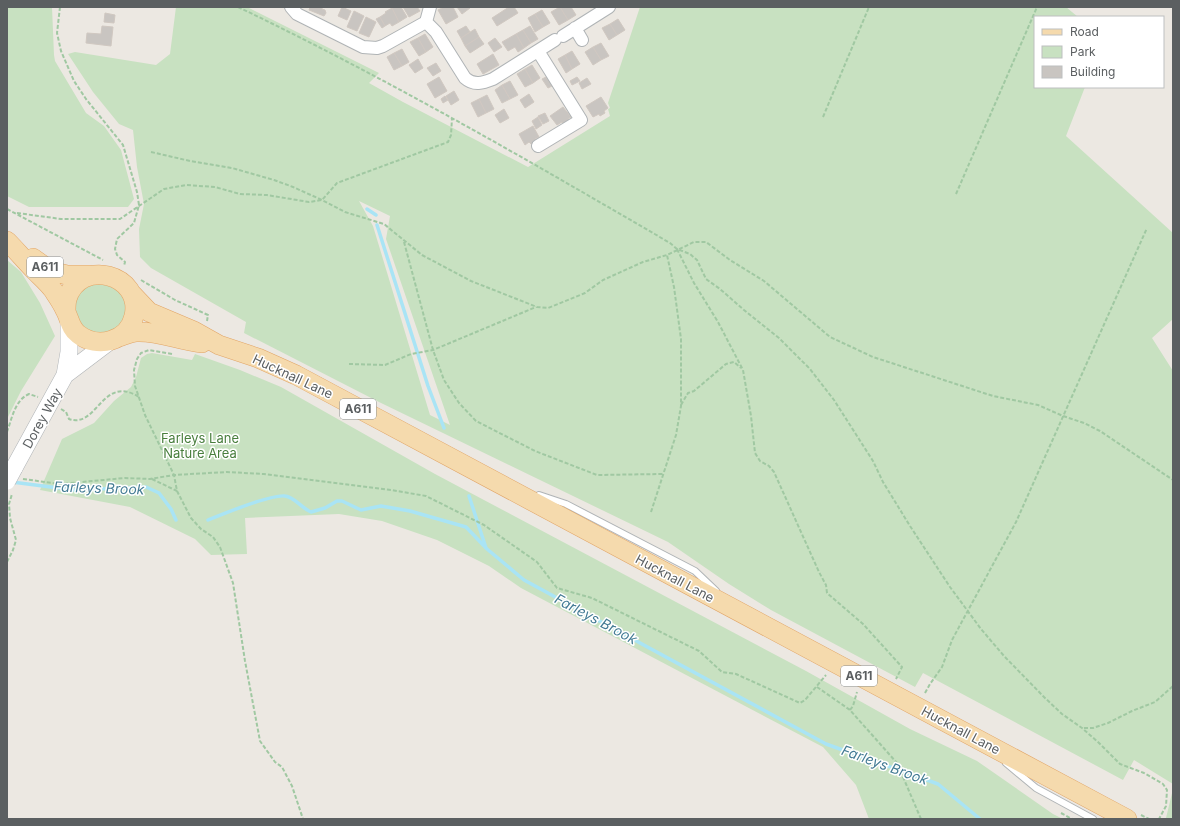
<svg xmlns="http://www.w3.org/2000/svg" width="1180" height="826" font-family="Inter,sans-serif">
<style>
.green{fill:#c8e1c1;fill-rule:evenodd}
.lines{fill:none;stroke-linecap:round;stroke-linejoin:round}
.stream{stroke:#a9e4f5;stroke-width:3.5}
.building{fill:#c9c5c1;stroke:#d0c8c1}
.lane-casing{stroke:#b0b4b6;stroke-width:8}
.street-casing{stroke:#b0b4b6;stroke-width:14}
.secondary-casing{stroke:#afb3b6;stroke-width:18}
.primary-casing{stroke:#e1a466;stroke-width:20}
.path{stroke:#a0c8a2;stroke-width:2;stroke-dasharray:4 2;stroke-linecap:butt}
.lane{stroke:#fff;stroke-width:6}
.street{stroke:#fff;stroke-width:12}
.secondary{stroke:#fff;stroke-width:17}
.primary{stroke:#f5daad;stroke-width:19}
.secondary-bridge-casing{stroke:#afb3b6;stroke-width:18;stroke-linecap:butt}
.secondary-bridge{stroke:#fff;stroke-width:17}
.labels{text-anchor:middle;stroke-width:3;stroke-linejoin:round;paint-order:stroke}
.shield{fill:#fff;stroke:#8c8f90;stroke-width:1}
.shield-label{font-size:12px;font-weight:bold;fill:#5b5f61}
.street-label{font-size:13px;fill:#5b5f61;stroke:#fff}
.park-label{font-size:13px;fill:#487e3d;stroke:#fff}
.water-label{font-size:14px;font-style:italic;fill:#437b94;stroke:#fff}
</style>
<rect width="100%" height="100%" fill="#ece8e2"/>
<path class="green" d="M7 7H52L54 55 55 61 86 113 104 126 121 150 134 199 128 207H29L7 196Z
M176 7H247L379 73 369 83 403 102 528 167 610 116 608 109 610 108 608 103 640 7H1066L1078 17H1035V87H1085L1066 136 1173 233V319L1152 338 1173 371V784L1134 760 1123 780 923 673 915 687 771 610 729 584 668 542 379 402 244 333 246 322 151 268 140 257 139 229 144 204 137 167 133 130 119 124 93 92 68 54 75 52 156 65 170 54ZM359 201 390 216 386 239 450 425 430 415 373 226Z
M7 260 21 272 40 303 55 336 21 391 7 419Z
M94 282 119 289 128 306 123 325 99 336 77 324 73 311 78 292Z
M152 353 192 360 195 354 240 370 281 387 435 474 806 671 910 729 977 761 1053 814 1063 819H869L856 785 823 747 521 588 489 566 437 540 382 521 339 514 245 518 247 554 211 555 195 539 130 507 40 490 62 439 94 423 114 401 131 387 136 377 141 358 147 354Z
M1173 789V819L1166 818Z"/>
<g class="lines">
<path class="stream" d="M367 209 376 215
M377 225 428 386 444 428
M12 482 74 490 146 487 159 493 171 509 176 520
M469 496 486 548
M208 520C223 514 271 494 285 496 295 497 301 508 311 512L325 508 337 501H342L361 510 381 506 410 511 466 527 487 549 524 580 826 744 938 784 980 819"/>
</g>
<path class="building" d="M310 7H322V9L325 10 326 13 324 16 309 10Z
M342 7 351 11 347 20 338 16Z
M394 7H401L407 17 399 22 392 8Z
M403 7H417L420 11 409 17Z
M444 7H453L458 17 446 24 438 10Z
M457 7H469L470 8 462 14Z
M509 7H514L518 13 497 26 492 18Z
M560 7H571L576 15 568 20Z
M560 7 568 20 559 25 551 12Z
M392 8 399 22 392 26 390 23 385 26 380 17 386 13 385 12Z
M542 10 550 23 543 27 535 14Z
M354 11 364 16 357 31 347 27Z
M105 13 115 15 114 23 104 22Z
M535 14 543 27 535 32 528 18Z
M366 17 376 22 369 37 359 33Z
M380 17 385 26 382 28 376 19Z
M618 19 625 30 617 35 610 24Z
M610 24 617 35 609 40 602 28Z
M102 26 113 27 111 46 86 43 87 33 101 34Z
M466 26 470 32 461 38 457 31Z
M530 26 538 39 531 43 523 30Z
M475 29 479 37 465 46 461 38Z
M523 30 531 43 524 48 516 34Z
M425 34 433 47 426 52 418 38Z
M516 34 524 48 518 52 515 47 508 51 502 42Z
M479 37 484 44 470 53 465 46Z
M418 38 426 52 419 56 410 42Z
M495 38 502 47 494 52 488 43Z
M601 43 609 56 601 60 593 47Z
M593 47 601 60 593 65 585 52Z
M402 49 409 62 402 66 394 53Z
M572 51 580 64 572 69 565 55Z
M394 53 402 66 394 70 387 57Z
M493 54 499 65 483 74 477 64Z
M565 55 572 69 566 73 558 59Z
M418 59 423 68 415 73 409 65Z
M436 63 441 71 433 76 427 68Z
M532 65 540 78 533 83 525 69Z
M525 69 533 83 525 87 517 74Z
M439 77 447 91 435 98 427 84Z
M546 77 552 86 548 88 542 79Z
M577 77 580 81 572 85 570 81Z
M587 78 591 84 582 89 579 83Z
M510 81 518 95 510 99 502 85Z
M502 85 510 99 502 103 495 90Z
M454 91 459 100 451 105 446 96Z
M529 94 534 102 525 108 520 100Z
M487 95 494 109 486 113 479 99Z
M445 96 448 100 443 103 441 99Z
M601 97 608 108 604 111 605 113 600 116 599 114 593 117 586 106Z
M479 99 486 113 478 117 471 103Z
M563 107 571 117 568 119 569 120 564 124 562 122 557 125 550 116Z
M504 109 509 118 500 123 495 115Z
M545 113 549 121 543 124 538 116Z
M538 117 542 125 536 129 532 121Z
M533 126 539 137 535 139 537 141 531 144 529 142 525 145 519 134Z"/>
<g class="lines">
<defs>
<path id="lane" d="M539 495 566 504 695 571 716 591
M1006 763 1036 788 1093 819"/>
<path id="street" d="M291 7 297 14 363 47 377 48 383 46 426 22
M426 22 436 32 465 78C474 86 483 83 493 79L555 40
M426 22 430 7
M575 28 582 40
M563 36 609 7
M538 146 581 120 538 51"/>
<path id="secondary" d="M65 375 110 341
M14 468 65 375 69 352V323"/>
<path id="primary" d="M7 241C17 251 26 262 36 272 42 278 48 283 53 290 57 296 62 303 65 310 70 319 70 328 78 334 97 349 128 342 134 316 143 274 80 257 67 299 66 303 66 307 66 311
M33 258 51 271 67 275H90
M131 293 149 312 194 331 219 345 258 358 296 375 1127 819
M119 337C125 335 132 332 137 332 159 331 180 341 202 343"/>
</defs>
<use href="#lane" class="lane-casing"/>
<use href="#street" class="street-casing"/>
<use href="#secondary" class="secondary-casing"/>
<use href="#primary" class="primary-casing"/>
<path class="path" d="M60 7 57 33 61 51 74 81 86 99 123 145 137 192 139 205 134 223 117 239 115 249 117 255 125 262 124 266
M238 7C386 78 528 160 670 243L677 249 690 254 697 260 706 279 720 289 744 310 779 338 810 369 834 400 873 461 883 482 910 526 950 587 981 629 1004 656 1044 697 1062 714 1082 728 1099 743 1120 764 1144 773 1163 784 1167 790 1166 806 1159 819
M823 117 869 7
M151 152 190 161 232 168 274 180 293 187 322 200 345 212 384 224 422 255 471 281 537 307 548 308 585 293 603 280 643 262 667 255 694 242H706L730 260 764 281 830 337 873 357 993 396 1038 405 1063 416 1084 423 1100 431 1173 480
M956 194 1037 7
M7 209 103 260
M17 213 61 219H120L164 189 186 185 215 187 240 194 267 195 309 202 322 200 337 183 448 142 451 135 452 118
M404 242 433 350 444 380 459 403 476 421 535 451 597 475 663 474
M677 249 694 283 718 322 743 370 751 416 755 453 760 461 769 466 774 472 819 572 826 585 827 593 863 624 902 667 896 679
M141 280 175 300 208 315 207 321
M172 354 149 350 141 353 137 359 134 370 135 386 145 415 174 475 177 491 191 518 201 529 213 537 220 547 233 583 245 661 260 741 275 762 282 767 292 786 303 819
M349 364 385 365 411 354 433 350 536 307
M681 405 688 393 694 391 726 364 734 362 741 368
M61 409 66 412 69 419C94 428 101 385 128 392 132 393 136 395 139 397
M7 432C12 418 15 400 29 394L38 397
M23 479 60 484 125 478 150 479 174 475 227 472 264 474 391 490 426 496 484 525 537 562 557 588 592 598 699 651 722 672 736 674 800 703 805 700 826 675
M152 479 177 491
M651 512 676 435 681 406V339L674 287 667 255
M7 562 13 550 16 540 10 518 9 504 12 494
M817 687 850 710 897 763 921 819
M925 693 930 684 942 667 952 640 1016 522 1147 228
M850 710 853 706 857 692
M1084 728H1093L1108 723 1132 711 1155 702 1173 686
M1061 813 1072 819
M1141 815 1149 819"/>
<use href="#lane" class="lane"/>
<use href="#street" class="street"/>
<use href="#secondary" class="secondary"/>
<use href="#primary" class="primary"/>
<defs>
<path id="secondary-bridge" d="M7 481 14 468"/>
</defs>
<use href="#secondary-bridge" class="secondary-bridge-casing"/>
<use href="#secondary-bridge" class="secondary-bridge"/>
</g>
<g class="labels">
<g class="shield">
<rect x="27" y="257" width="36" height="20" rx="3"/>
<rect x="340" y="399" width="36" height="20" rx="3"/>
<rect x="841" y="666" width="36" height="20" rx="3"/>
</g>
<g class="shield-label">
<text x="45" y="271">A611</text>
<text x="358" y="413">A611</text>
<text x="859" y="680">A611</text>
</g>
<g class="street-label">
<text transform="translate(293 376) rotate(25)" y="5">Hucknall Lane</text>
<text transform="translate(42 418) rotate(-61)" y="5">Dorey Way</text>
<text transform="translate(675 578) rotate(28)" y="5">Hucknall Lane</text>
<text transform="translate(961 730) rotate(28)" y="5">Hucknall Lane</text>
</g>
<g class="park-label">
<text x="200" y="443">Farleys Lane<tspan x="200" dy="15">Nature Area</tspan></text>
</g>
<g class="water-label">
<text transform="translate(99 488) rotate(2)" y="5">Farleys Brook</text>
<text transform="translate(596 619) rotate(28)" y="5">Farleys Brook</text>
<text transform="translate(885 765) rotate(20)" y="5">Farleys Brook</text>
</g>
</g>
<rect width="1180" height="826" fill="none" stroke="#5b5f61" stroke-width="16"/>
<rect x="1034" y="16" width="130" height="72" fill="#ffffff" stroke="#bdbfc0"/>
<rect x="1042" y="29" width="20" height="6" fill="#f5daad" stroke="#bdbfc0"/>
<text x="1070" y="36" font-size="12" fill="#5b5f61">Road</text>
<rect x="1042" y="46" width="20" height="12" fill="#c8e1c1" stroke="#bdbfc0"/>
<text x="1070" y="56" font-size="12" fill="#5b5f61">Park</text>
<rect x="1042" y="66" width="20" height="12" fill="#c9c5c1" stroke="#bdbfc0"/>
<text x="1070" y="76" font-size="12" fill="#5b5f61">Building</text>
</svg>
